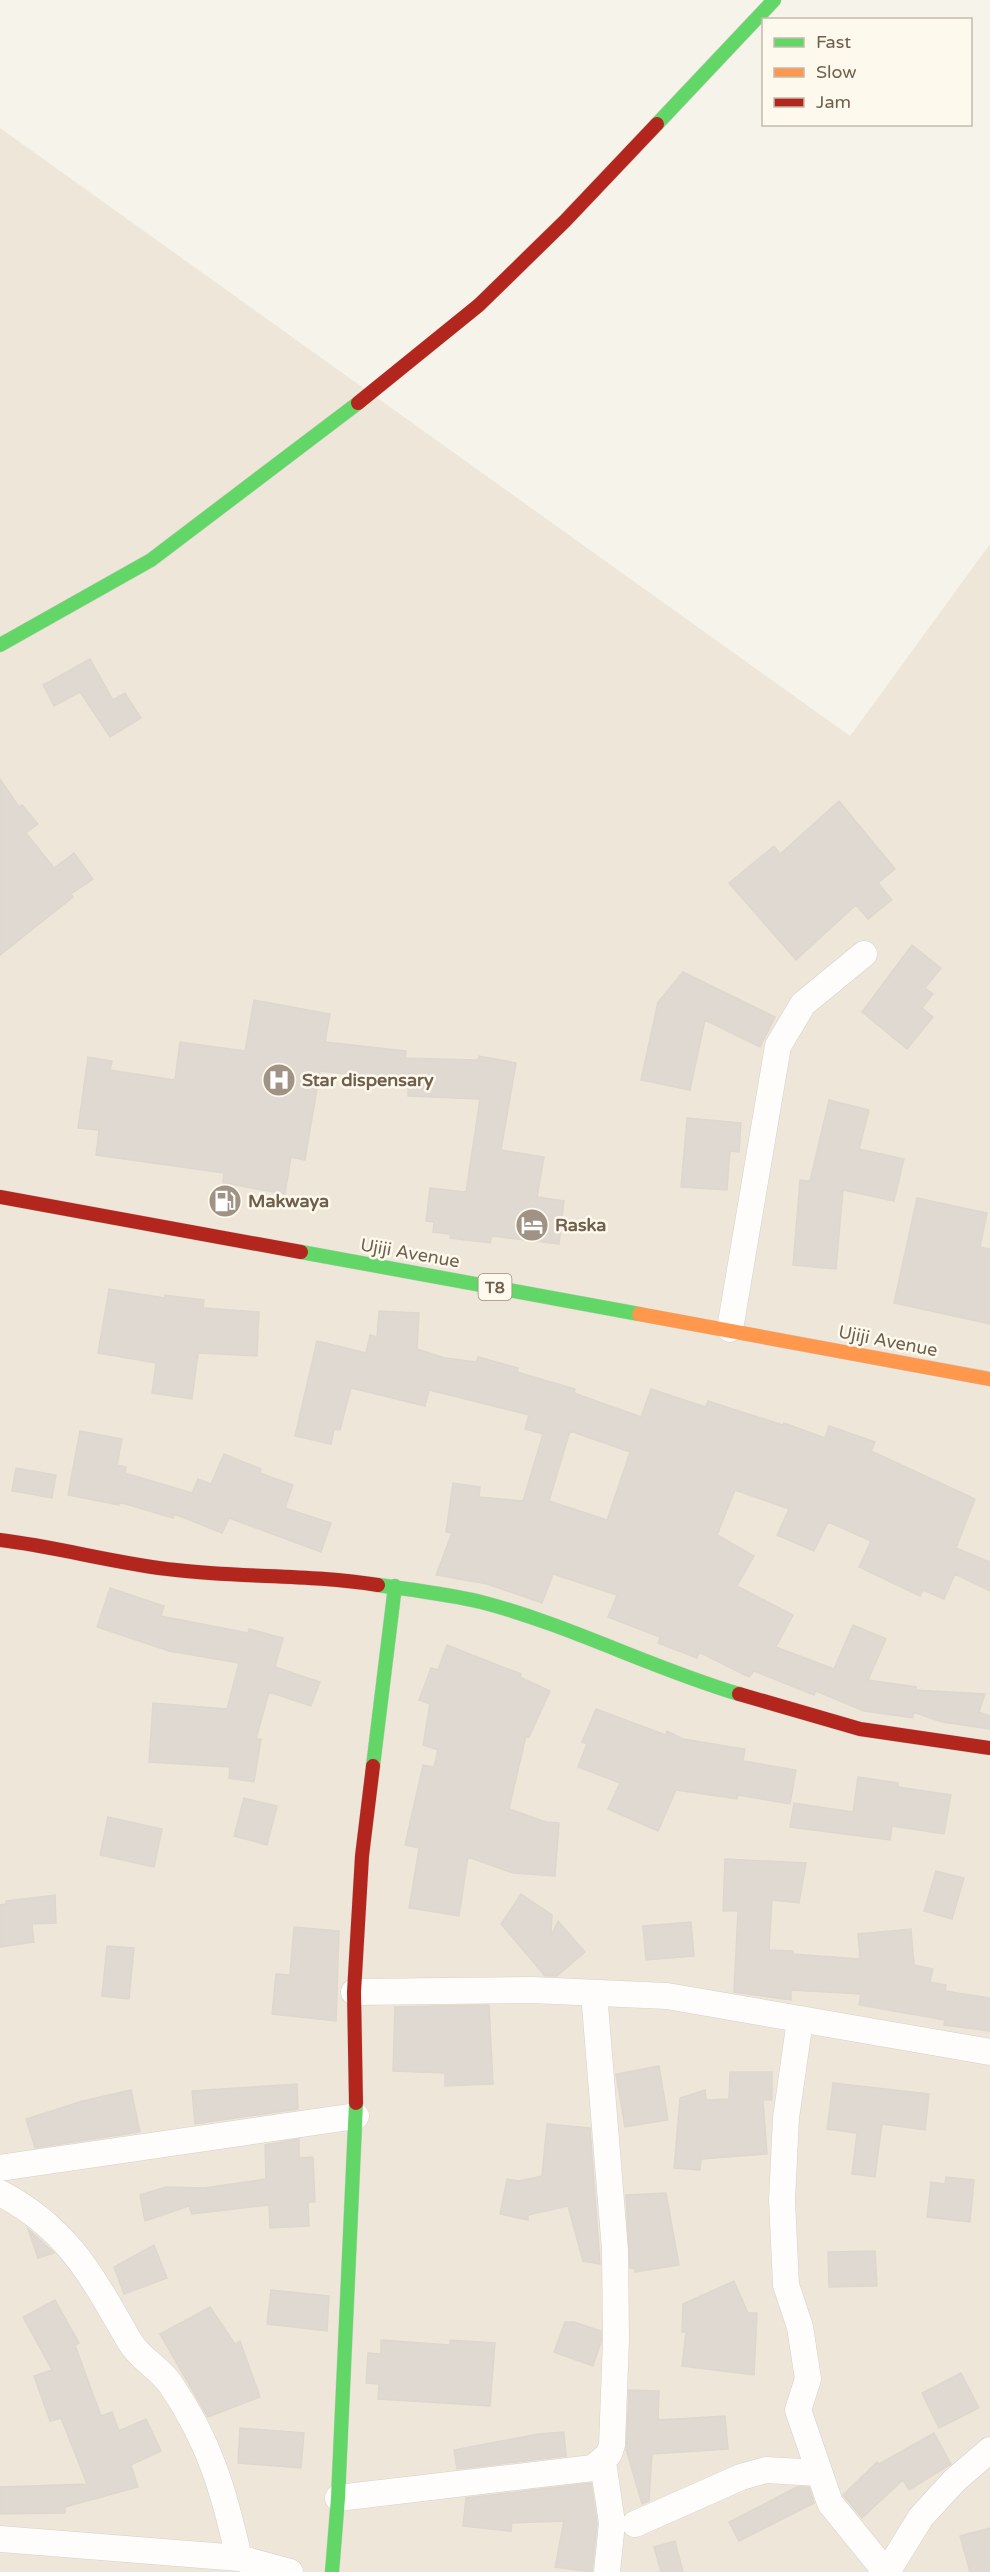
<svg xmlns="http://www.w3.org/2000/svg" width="990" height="2572" font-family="'Varela Round',sans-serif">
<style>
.residential{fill:#eee7d9}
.building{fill:#dfd9d1;stroke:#ded7ce;stroke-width:1.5;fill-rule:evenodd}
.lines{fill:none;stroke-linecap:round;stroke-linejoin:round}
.street-casing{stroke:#d5d0c9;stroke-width:27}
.fast-casing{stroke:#d5d0c9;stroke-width:15}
.slow-casing{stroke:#d5d0c9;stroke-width:15}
.jam-casing{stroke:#d5d0c9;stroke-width:15}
.street{stroke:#fefdfc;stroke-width:26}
.fast{stroke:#63d668;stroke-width:14}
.slow{stroke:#ff974d;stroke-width:14}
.jam{stroke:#b3261e;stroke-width:14}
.labels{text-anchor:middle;stroke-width:5;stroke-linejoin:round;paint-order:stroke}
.shield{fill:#fdf9ed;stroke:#9b8d7e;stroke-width:1.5}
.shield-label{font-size:16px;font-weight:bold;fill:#715f4e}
.poi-label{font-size:18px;font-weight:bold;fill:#715f4e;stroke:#fdf9ed;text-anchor:start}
.street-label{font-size:18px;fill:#715f4e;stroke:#fdf9ed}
</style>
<rect width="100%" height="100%" fill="#f6f3eb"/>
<path class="residential" d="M0 128 850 736 990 544V2572H0Z"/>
<path class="building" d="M90 659 113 700 125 693 141 718 110 737 80 692 54 706 43 685Z
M0 779 19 807 22 805 38 824 26 833 54 868 74 853 93 879 71 894 73 897 0 955Z
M839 801 895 869 878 883 892 900 868 919 856 905 796 960 729 883 774 846 780 854Z
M912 945 941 968 925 988 933 994 922 1008 933 1017 907 1049 862 1012Z
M683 972 775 1017 760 1047 705 1020 690 1090 641 1080 658 1002Z
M254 1000 330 1014 325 1042 406 1051 405 1058 478 1060 479 1056 516 1063 501 1150 544 1157 537 1197 564 1201 559 1244 492 1236 490 1243 450 1238V1234L433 1232 434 1222 426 1221 430 1188 466 1192 480 1099 408 1096V1081L320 1071 305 1160 291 1157 285 1194 223 1183 224 1173 96 1155 99 1130 78 1128 88 1057 112 1061 110 1070 175 1080 180 1042 245 1051Z
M829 1100 869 1110 859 1149 904 1159 894 1201 843 1190 836 1269 793 1265 800 1180 810 1181Z
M687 1118 741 1123 739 1152 730 1151 727 1190 681 1187Z
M917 1198 987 1213 980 1247 990 1249V1324L894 1303Z
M109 1289 165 1298V1295L204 1300 203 1308 259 1312 257 1356 198 1353 192 1399 152 1393 156 1363 98 1353Z
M379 1311 419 1313 417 1349 445 1358 476 1362 478 1357 518 1368 517 1372 575 1389 574 1393 641 1417 651 1389 706 1407 708 1401 783 1425 784 1423 825 1438 829 1426 875 1442 871 1451 975 1499 956 1548 990 1562V1591L955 1574 944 1599 923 1590 920 1596 859 1567 871 1541 828 1522 814 1551 777 1535 789 1509 735 1490 717 1535 754 1556 737 1586 793 1615 776 1647 834 1669 853 1625 886 1639 868 1680 916 1687V1690L985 1694 979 1712 990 1716V1729L942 1722 913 1712V1718L864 1711 816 1691 814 1695 754 1671 749 1677 699 1652 697 1658 658 1643 660 1637 608 1617 617 1595 553 1574 542 1603 487 1584 436 1575 452 1533 446 1532 453 1483 480 1487 479 1497 523 1501 543 1434 525 1429 529 1415 429 1390 425 1406 351 1388 340 1430 334 1429 331 1444 295 1436 317 1341 366 1353 370 1335 377 1337ZM570 1431 630 1452 607 1520 549 1501Z
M80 1431 122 1439 117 1465 126 1467 125 1473 192 1493 198 1479 211 1484 224 1454 261 1469 260 1473 293 1485 285 1508 331 1523 321 1552 229 1518 222 1533 174 1514 173 1518 119 1502V1505L68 1495Z
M16 1468 56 1475 52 1498 12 1491Z
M110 1588 164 1606 161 1616 248 1633 249 1629 283 1638 275 1667 320 1682 311 1706 269 1692 256 1739H261L254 1782 229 1778 230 1767 149 1762 153 1703 227 1709 239 1663 169 1651 97 1627Z
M447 1645 521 1674 520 1677 550 1691 529 1737 526 1736 509 1809 546 1822 559 1823 555 1876 513 1873 468 1857 459 1916 409 1908 419 1848 405 1845 423 1765 434 1767 438 1750 423 1745 430 1704 419 1700 431 1668 438 1670Z
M596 1709 666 1735 667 1731 683 1739 745 1749 743 1761 796 1770 790 1804 738 1795 737 1799 676 1790 658 1831 608 1809 620 1783 578 1767 587 1744 582 1742Z
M858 1777 898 1783V1787L951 1795 944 1834 892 1826 890 1840 790 1827 794 1803 853 1812Z
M244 1798 277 1806 267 1845 234 1836Z
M108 1817 162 1829 154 1867 100 1855Z
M725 1859 806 1863 799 1903 772 1900 769 1950 793 1951V1954L860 1959 858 1934 911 1929 914 1965 933 1969 930 1982 946 1985 945 1991 990 1998V2031L944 2025 945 2020 859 2005 861 1994 791 1990V2000L734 1992 738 1911H723Z
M936 1871 964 1878 952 1919 924 1911Z
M521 1894 552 1915 551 1936 558 1921 585 1952 557 1976H545L501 1924Z
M55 1895 56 1923 32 1924 34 1942 0 1947V1905L6 1904V1901Z
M691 1922 694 1956 646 1960 643 1926Z
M294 1927 339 1931 336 2021 272 2014 276 1974 290 1975Z
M107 1946 134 1948 129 1999 102 1996Z
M489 2005 493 2084 445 2086V2073L393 2071 395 2007Z
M659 2066 668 2120 625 2127 616 2074Z
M730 2072H772V2100H763L767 2154 701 2159 700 2170 674 2168 680 2098 705 2090 706 2100 729 2099Z
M833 2083 929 2094 925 2130 882 2124 875 2177 852 2174 857 2133 827 2129Z
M297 2084 298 2109 195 2124 192 2091Z
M131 2090 140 2132 35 2148 26 2119 83 2101Z
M547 2124 590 2128 600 2264 583 2261 568 2206 528 2215V2220L500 2214 507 2179 519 2181 542 2176Z
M299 2139V2158L313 2157 315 2202H308L309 2226 270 2228 269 2205 192 2214 189 2206 145 2221 140 2195 166 2187 204 2188 266 2179 265 2145Z
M946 2177 974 2180 970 2222 927 2217 931 2182 945 2184Z
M666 2193 679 2265 635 2272V2269L630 2268 626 2195Z
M28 2229 34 2234 54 2253 38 2258Z
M154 2245 167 2278 124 2294 114 2267Z
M875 2251 877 2286 829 2287 828 2252Z
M734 2281 748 2313H757L754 2375 682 2366 686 2332H682L683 2304Z
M271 2290 329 2296 327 2331 267 2324Z
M55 2300 79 2343 75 2345 101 2416 112 2412 119 2431 146 2419 161 2451 131 2465 138 2487 65 2507V2513L0 2514V2487L87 2484 61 2418 50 2421 34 2376 52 2370 23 2317Z
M210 2307 235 2344 240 2341 260 2397 208 2417 160 2334Z
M565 2322H574L601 2331V2342L593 2366 554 2352Z
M381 2340 450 2345V2340L495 2343 490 2406 378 2399 379 2384 366 2383 368 2353 381 2354Z
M961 2373 979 2408 939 2428 922 2393Z
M629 2390 659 2391 658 2420 725 2416 728 2449 652 2454 649 2501 642 2504 626 2449Z
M240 2428 304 2433 301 2468 238 2463Z
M564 2432 566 2456 457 2469 454 2450 538 2434Z
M934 2433 951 2464 909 2490 903 2480 862 2518 843 2495 877 2462 879 2464Z
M591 2483 597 2523 592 2572 555 2567 564 2521 512 2523 511 2531 463 2526 466 2498Z
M797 2487H809L814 2503 739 2541 729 2522Z
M990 2528V2572H970L960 2536Z
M675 2541 683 2572H661L654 2547Z"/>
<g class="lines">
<defs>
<path id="street" d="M730 1329 778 1046 803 1004 864 954
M354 1992 532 1990 667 1996 990 2052
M800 2020 786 2118 782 2200 786 2285 800 2327 808 2379 798 2410 830 2503 886 2572
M0 2168 356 2116
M0 2193C69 2229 93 2278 130 2342 140 2359 160 2368 171 2385 210 2442 224 2492 239 2558
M603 2462 612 2523 607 2572
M338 2498 593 2468 609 2454 612 2445 616 2340 615 2250 594 1993
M635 2524 741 2477 766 2470 819 2473
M0 2539 239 2558 290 2572
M887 2572 921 2517 955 2480 990 2450"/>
<path id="fast" d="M657 124 774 0
M0 645 151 560 358 403
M301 1252 639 1314
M378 1585C412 1590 448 1594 481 1602 570 1625 651 1668 739 1694
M373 1766 395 1586
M332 2572 338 2498 356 2103"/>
<path id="slow" d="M639 1314 990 1379"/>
<path id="jam" d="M358 403 479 305 565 221 657 124
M0 1197 301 1252
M0 1540C59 1547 117 1564 176 1570 244 1578 311 1574 378 1585
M739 1694 860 1729 990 1748
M356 2103 354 1992 362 1856 373 1766"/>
</defs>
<use href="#street" class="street-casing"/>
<use href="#fast" class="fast-casing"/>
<use href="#slow" class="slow-casing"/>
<use href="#jam" class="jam-casing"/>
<use href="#street" class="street"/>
<use href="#fast" class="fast"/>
<use href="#slow" class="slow"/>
<use href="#jam" class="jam"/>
</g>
<defs>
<symbol id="hospital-disc" viewBox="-11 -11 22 22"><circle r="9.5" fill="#a09385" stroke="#fdf9ed"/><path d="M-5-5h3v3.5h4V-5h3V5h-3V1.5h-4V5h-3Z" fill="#fff"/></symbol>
<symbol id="fuel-disc" viewBox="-11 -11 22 22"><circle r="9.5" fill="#a09385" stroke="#fdf9ed"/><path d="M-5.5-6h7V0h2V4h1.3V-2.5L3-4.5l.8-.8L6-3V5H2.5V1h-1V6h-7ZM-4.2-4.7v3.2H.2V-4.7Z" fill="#fff"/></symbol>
<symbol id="hotel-disc" viewBox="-11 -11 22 22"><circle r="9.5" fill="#a09385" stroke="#fdf9ed"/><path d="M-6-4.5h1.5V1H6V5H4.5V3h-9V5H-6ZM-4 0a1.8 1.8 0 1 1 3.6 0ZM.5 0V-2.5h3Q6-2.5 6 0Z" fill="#fff"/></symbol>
</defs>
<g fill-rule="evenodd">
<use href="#hospital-disc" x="260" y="1061" width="38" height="38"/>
<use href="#fuel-disc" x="206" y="1182" width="38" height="38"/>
<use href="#hotel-disc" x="513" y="1206" width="38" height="38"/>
</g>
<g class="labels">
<rect class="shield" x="478.5" y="1274" width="33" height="26" rx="4.5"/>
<g class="shield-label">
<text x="495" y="1293">T8</text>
</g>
<g class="poi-label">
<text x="302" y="1086">Star dispensary</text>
<text x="248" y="1207">Makwaya</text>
<text x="555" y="1231">Raska</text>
</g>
<g class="street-label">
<text transform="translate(410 1253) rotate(10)" y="6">Ujiji Avenue</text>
<text transform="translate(888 1341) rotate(11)" y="6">Ujiji Avenue</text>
</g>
</g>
<rect x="762" y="18" width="210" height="108" fill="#fdf9ed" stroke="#c5bbad" stroke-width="1.5"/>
<rect x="774" y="38" width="30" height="9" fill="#63d668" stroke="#c5bbad" stroke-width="1.5"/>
<text x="816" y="48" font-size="18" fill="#715f4e">Fast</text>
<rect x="774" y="68" width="30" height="9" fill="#ff974d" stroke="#c5bbad" stroke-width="1.5"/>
<text x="816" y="78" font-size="18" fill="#715f4e">Slow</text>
<rect x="774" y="98" width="30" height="9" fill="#b3261e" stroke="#c5bbad" stroke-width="1.5"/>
<text x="816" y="108" font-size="18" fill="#715f4e">Jam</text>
</svg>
